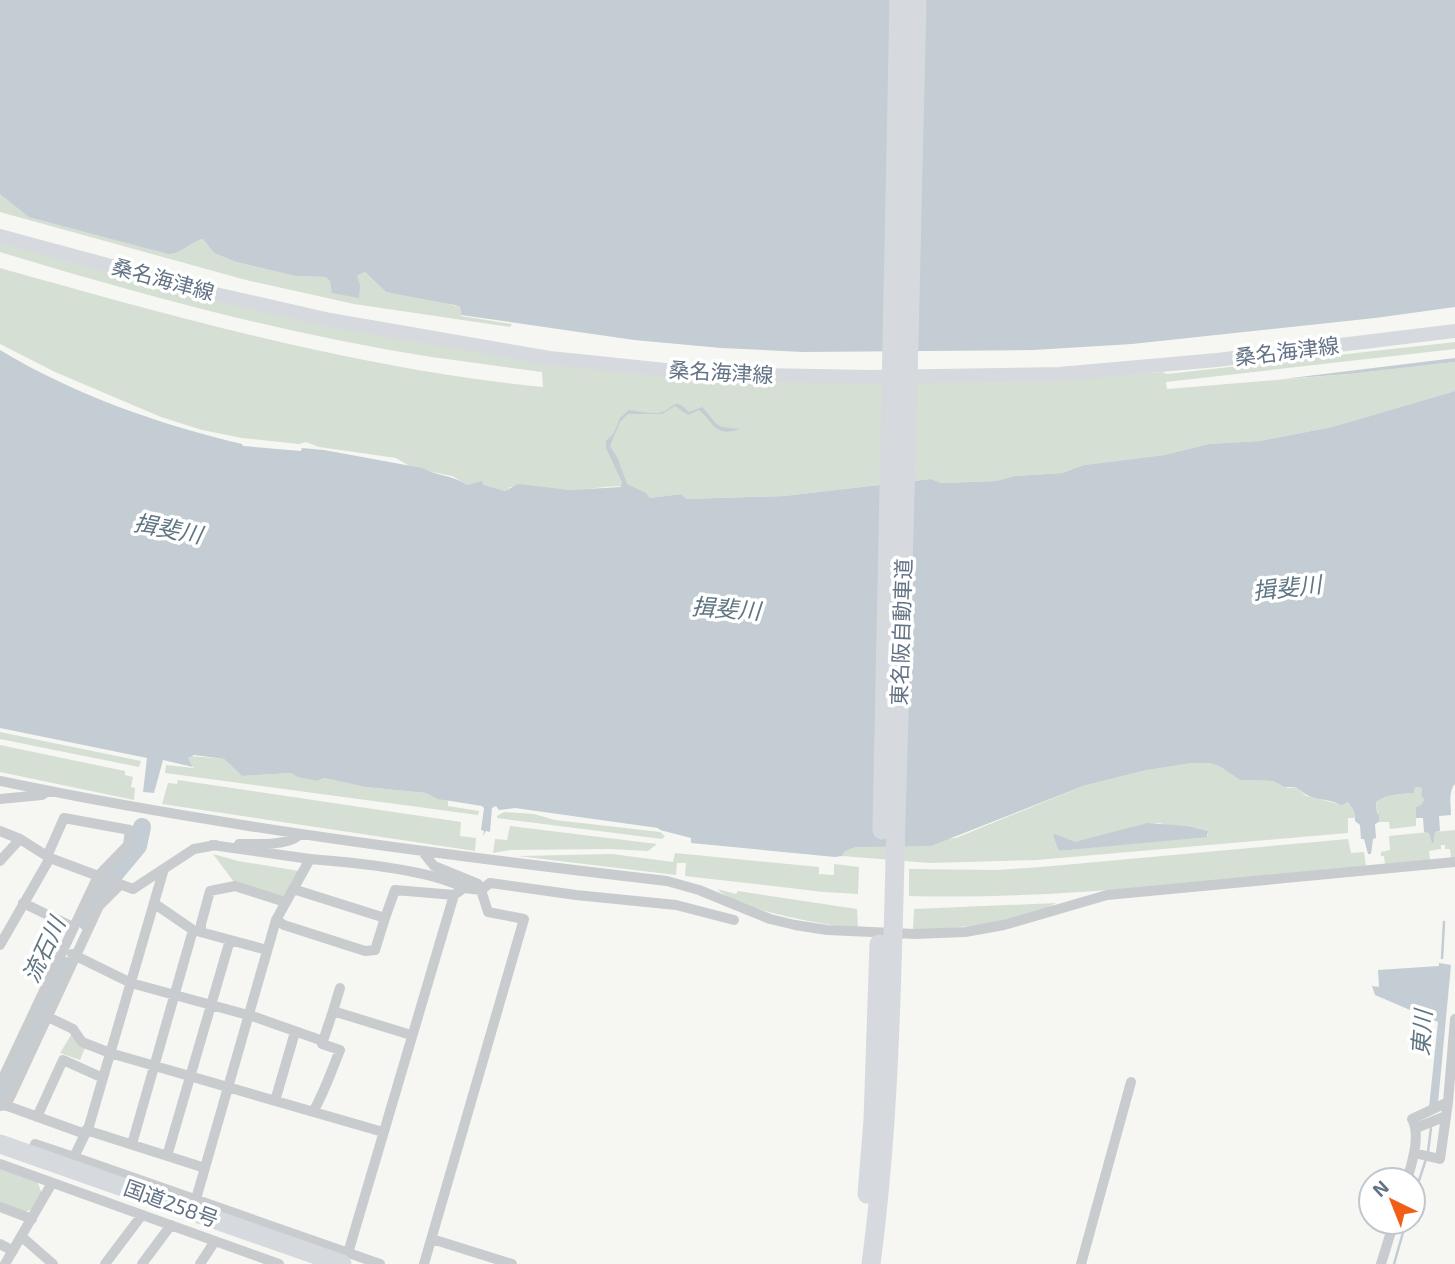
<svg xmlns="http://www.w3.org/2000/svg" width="1455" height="1264" font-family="'Exo 2','Noto Sans JP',sans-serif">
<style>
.green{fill:#d6dfd3;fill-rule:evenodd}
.water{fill:#c3cdd3}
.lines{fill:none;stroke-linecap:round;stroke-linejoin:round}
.stream{stroke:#c3cdd3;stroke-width:2.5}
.river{stroke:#c3cdd3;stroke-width:18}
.street{stroke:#c9cccf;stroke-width:10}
.secondary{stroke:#d6dadf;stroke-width:14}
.highway{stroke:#d6dadf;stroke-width:19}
.labels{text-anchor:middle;stroke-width:7;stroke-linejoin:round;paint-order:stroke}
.street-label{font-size:21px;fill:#637386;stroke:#fff}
.water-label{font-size:23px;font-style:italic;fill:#5f7683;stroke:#fff}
</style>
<rect width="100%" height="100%" fill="#f6f7f2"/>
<path class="green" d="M0 194 114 239 168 254C181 255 191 241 203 239L214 253 236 262 295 276 326 277 359 297 357 276 365 272 386 292 431 299 460 307 461 316 512 324 510 327 354 304 246 280 0 212Z
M0 240 330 325 550 364 1033 381 1162 372 1167 374 1455 342V349L1166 382 1167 389 1349 374 1455 362V391L1332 427 1259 441 1209 444 1164 455 1084 465 1062 473 1014 476 996 481 942 483 931 479 784 496 685 499 681 494 650 498C632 477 594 491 571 490 550 488 530 487 510 487L506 491 468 485 452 476 413 468 396 458 319 447 306 442 299 444 242 438 202 430 161 417 55 372 0 344V268C179 318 358 369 543 387L542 372C505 367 468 362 431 357 285 334 141 295 0 252Z
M0 732 141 761 139 767 0 739Z
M0 745 125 771V775L133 777 131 787 135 788 134 800 0 772Z
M190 756 224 759 242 776 291 773 297 777 317 781 324 778 365 787 426 793 448 801V806L479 811 478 815 165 773 166 765 194 768 188 758Z
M1193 763H1209L1219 766 1240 780 1273 781 1288 788 1296 787 1306 796 1339 804 1348 802 1354 811V818H1348V833L1037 860 930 863 842 856 844 851 856 847 956 838 1083 786 1147 770ZM1159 823 1166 825 1188 826 1208 831V836L1059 851 1056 834 1075 843 1112 834 1139 825Z
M178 780 461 822 460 836 476 838 475 851 162 804 168 783 177 784Z
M1415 787 1422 788 1421 795 1424 800 1422 805 1416 807V826L1390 829 1389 822H1379L1376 802C1387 794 1401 794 1414 793Z
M504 812 534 814 555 820 660 832 665 836 662 839 497 818V816Z
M510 826 657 844 648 851 610 849 510 850 493 853 495 839 507 840Z
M1455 830V858H1451L1450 849H1445V845H1441V849L1429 851 1430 860 1385 864 1384 856H1381V852L1390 850 1389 836 1429 832 1432 842H1434L1435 832Z
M1348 839 1351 853 1364 852 1366 866C1214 880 1062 900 909 896V869L997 870 1041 867Z
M675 853 819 867V874L834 875V864L859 867 858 894 824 892 685 876 686 863H677L676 875 518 856 612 854 673 862Z
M213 854 238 861 299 871 285 895 281 897 234 882Z
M717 889 736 894 738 891 857 909 858 929C823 924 742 912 717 889Z
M1056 903C1027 923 950 929 913 930L914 909Z
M71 1035 85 1048 80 1060 60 1053Z
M0 1169 37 1181 42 1194 32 1209 25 1212 0 1203Z"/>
<path class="water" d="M0 0H1455V307L1375 318 1132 344 1033 350 803 352 721 348 634 340 461 315 460 307 455 305 386 292 365 272 357 276 360 285 359 298 332 293 330 281 326 277 295 276 236 262 214 253 203 239C191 241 181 255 168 254L29 217 0 194Z
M0 350C75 395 158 424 242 444L243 446 301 451 302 448 324 450 422 468C438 476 451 475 468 485L482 481 483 485 505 491 518 484 570 490 621 487 622 482 606 448V441L614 433 620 418 629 410C635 411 654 414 659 413 674 410 673 395 689 412L702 407C719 425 712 427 740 429 714 438 714 422 699 410L688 415 675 406 662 414H628L620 422 610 446 618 459 627 484 646 493 650 498 681 494 686 499 784 496 931 479 942 483 996 481 1014 476 1062 473 1084 465 1164 455 1209 444 1259 441 1332 427 1455 391V784C1448 791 1451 807 1451 815L1439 816 1440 831 1435 832 1434 842 1432 843 1429 833 1424 832 1423 818H1416V807L1421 805 1424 800 1421 795 1422 788 1415 787 1414 793C1401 794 1387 794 1376 802L1377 813 1379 815V822L1375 824 1376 838 1373 839 1371 854H1368L1364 839H1361L1360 825 1355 821 1354 811 1348 802 1341 805C1323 796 1315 804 1296 787H1285L1273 781 1240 780 1219 766 1209 763H1193L1147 770 1083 786 931 846 856 847 845 851 842 856 835 857 691 843V838L660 830 658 828 515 808 499 810 496 806 492 808 490 832 486 831 483 836 484 831 481 830 484 808 482 806 438 799 426 793 365 787 324 778 317 781 297 777 291 773 242 776 224 759 194 755 188 758 193 767 163 760 154 793 143 792 147 758 0 728Z
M1455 358V362L1349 374 1283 379Z
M1147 823 1188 826 1208 831 1207 837 1059 851 1053 835 1056 834 1075 842Z
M1439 963 1451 965 1438 1103 1429 1107 1438 1022 1375 995 1372 986 1379 987 1378 970 1439 966Z"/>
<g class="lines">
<path class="stream" d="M1442 958 1444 922
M1428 1152 1431 1128
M1413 1199 1426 1159
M1394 1264 1406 1222"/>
<path class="river" d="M87 922 98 894 138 846 142 827
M0 1102 66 966"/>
<path class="street" d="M0 781C220 827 444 855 667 881L699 890 770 919 795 925 827 930 915 934 965 932 1004 925 1107 895 1455 862
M0 799 42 795 48 791
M0 831 20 839 50 858
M239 844C255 844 290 846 300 834
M422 851 434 866 478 884 481 890 464 888
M0 861 20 839
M163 872 89 1126 74 1157 380 1264
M293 889 385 918 395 890 454 895 464 888C431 870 349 862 310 859
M23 903 73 927
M155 904 193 930 267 950
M276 920 284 925 365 951 375 950 385 918
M201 932V924L210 891 235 886 285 902
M0 945 50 858 133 889 194 849 216 845
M72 954 131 983 248 1015
M333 1011 340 988
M48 1017 73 1029 82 1042 110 1053 383 1132
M255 1017 323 1041 322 1044 340 1050C331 1072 325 1091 313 1112
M323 1041 333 1011 411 1035
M0 1084 98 876 128 845 130 830 64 818 48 854
M275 1101 295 1032
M2 1104 85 1134
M6 1106 99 906 120 885
M37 1117 63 1060 103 1078
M1416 1128 1446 1116
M86 1130 205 1168
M35 1144 74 1157
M132 1144 193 930
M1414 1153 1440 1159 1448 1102 1455 1019
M167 1156 230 940
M0 1164 279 1264
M1407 1180C1412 1163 1421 1135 1412 1119L1448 1102
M196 1199 276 920 310 859 212 845
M0 1207 32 1219
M22 1237 53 1264
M432 1239 512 1264
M0 1244 13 1251
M348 1253 454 895
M5 1264 52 1183
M105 1264 142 1215
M142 1264 171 1225
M200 1264 215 1241
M424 1264 524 919 488 912 481 890 490 883 576 895 676 905 734 920
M1081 1264 1131 1082
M1381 1264 1394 1222"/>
<path class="secondary" d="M0 236 211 293 330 320 550 358 704 374 870 377 1059 374 1217 360 1455 331"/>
<path class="highway" d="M882 830 899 0
M0 1144 342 1264
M867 1194 873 1120 879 944
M871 1264C892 1106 892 947 897 788 905 525 911 263 917 0"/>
</g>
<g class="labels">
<g class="street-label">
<text transform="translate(163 280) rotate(15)" y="7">桑名海津線</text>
<text transform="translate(1287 352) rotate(-7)" y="7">桑名海津線</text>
<text transform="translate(721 373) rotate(3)" y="7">桑名海津線</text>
<text transform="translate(902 632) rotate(-88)" y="7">東名阪自動車道</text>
<text transform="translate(171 1204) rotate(20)" y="7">国道258号</text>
</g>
<g class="water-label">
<text transform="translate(168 529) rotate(11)" y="8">揖斐川</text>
<text transform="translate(1287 588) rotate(-6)" y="8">揖斐川</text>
<text transform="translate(726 609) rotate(4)" y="8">揖斐川</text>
<text transform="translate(44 950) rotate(-65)" y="8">流石川</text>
<text transform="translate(1422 1033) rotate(-86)" y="8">東川</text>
</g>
</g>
<g transform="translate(1392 1201) rotate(317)"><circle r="33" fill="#ffffff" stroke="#c1c7cf" stroke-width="2"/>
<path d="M0-5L12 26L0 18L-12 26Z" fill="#f25d17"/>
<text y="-10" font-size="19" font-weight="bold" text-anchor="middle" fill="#637386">N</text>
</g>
</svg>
